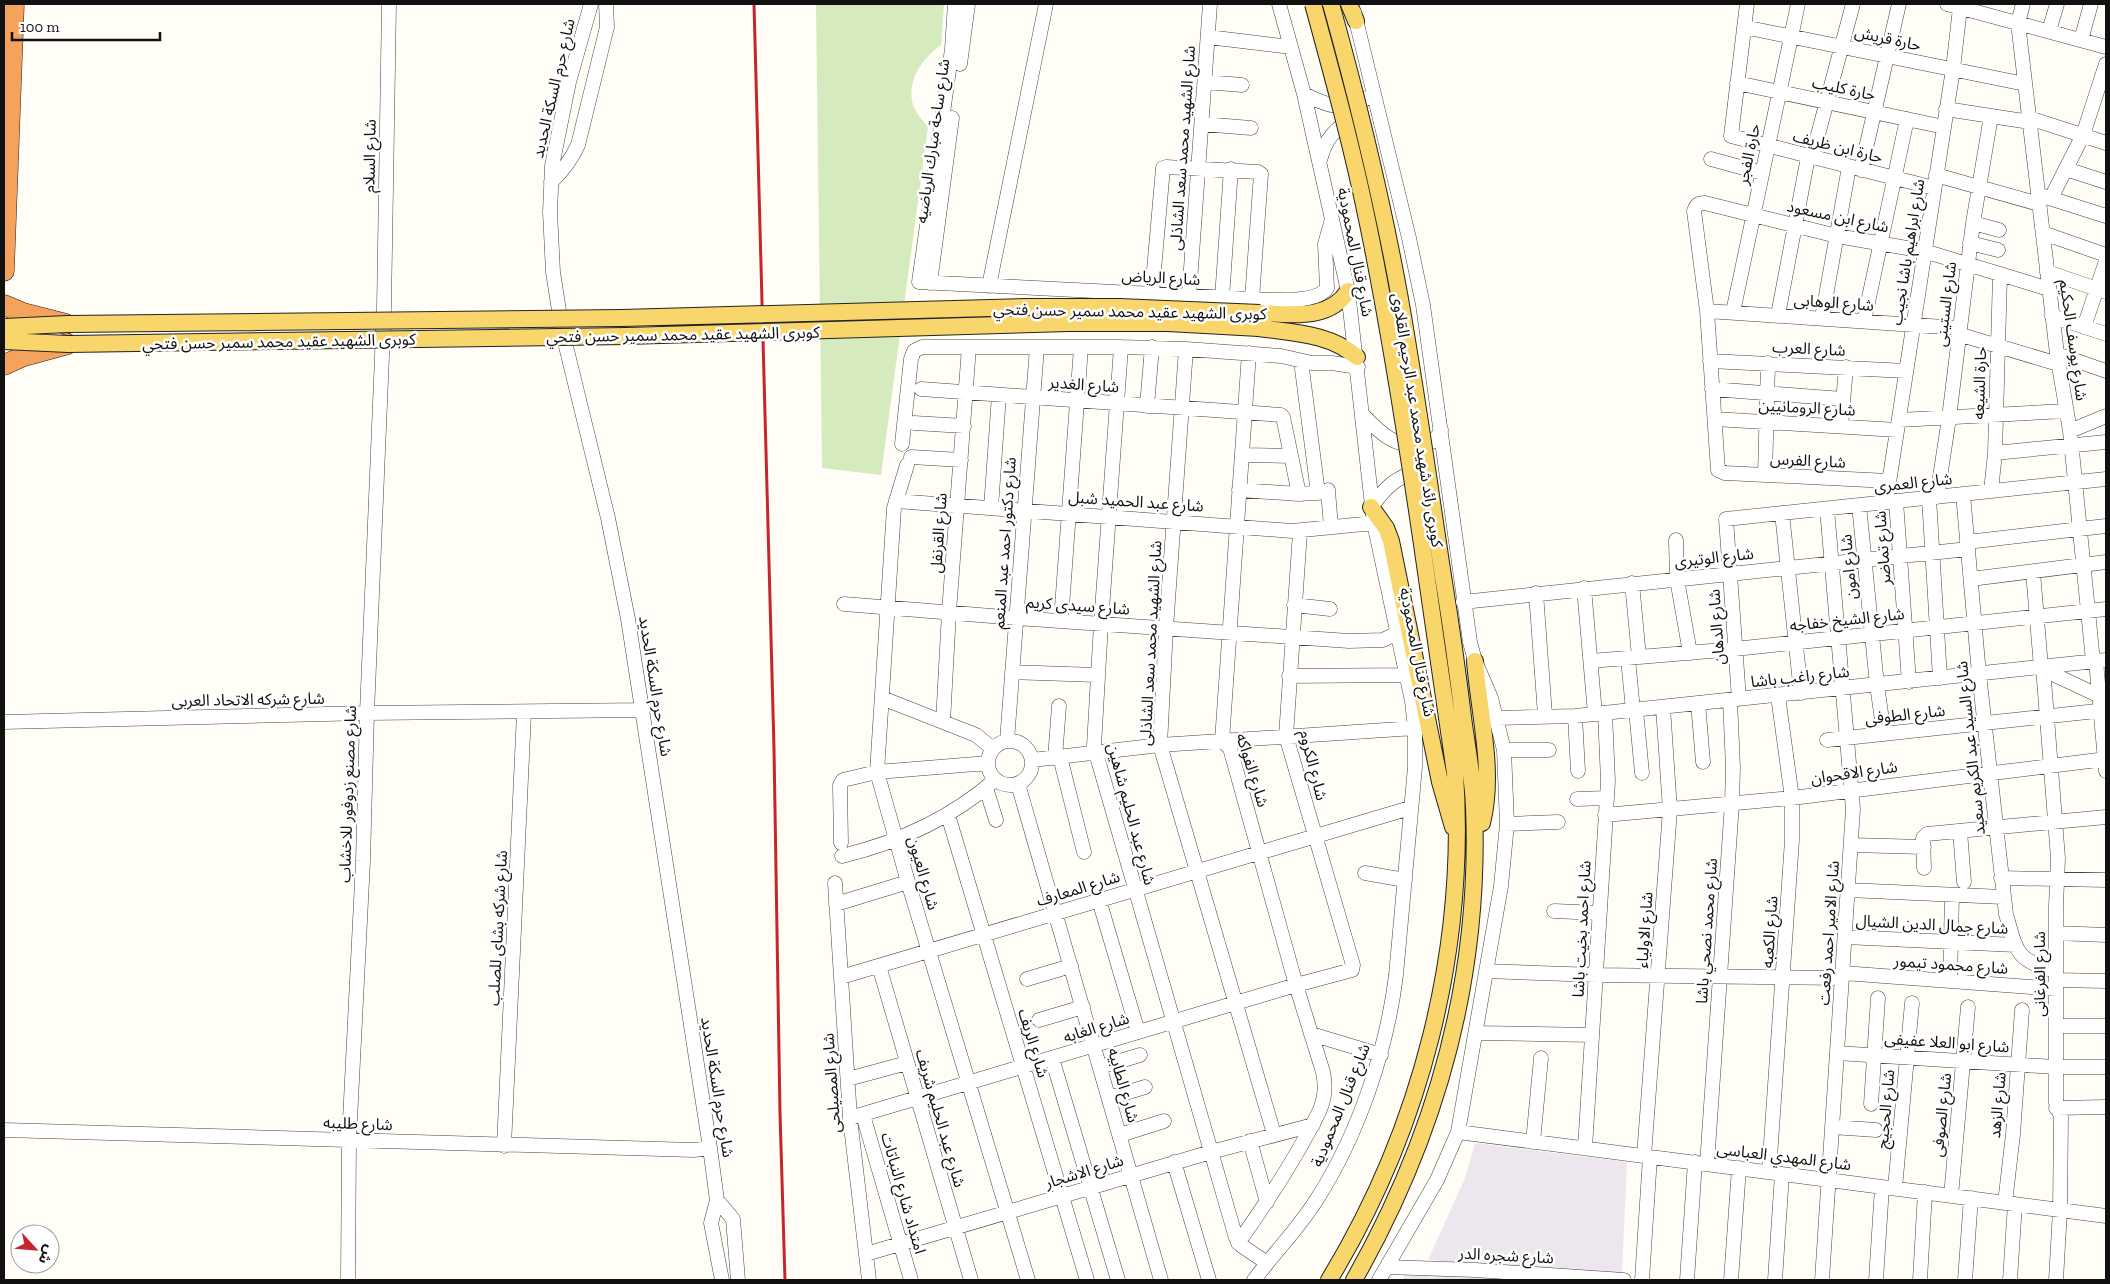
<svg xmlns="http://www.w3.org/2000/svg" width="2110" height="1284" font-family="'Zilla Slab','Noto Sans Arabic',serif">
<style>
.industrial{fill:#eee6ef}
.green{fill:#d5ebbd}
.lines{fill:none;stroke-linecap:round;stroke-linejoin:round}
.minor-casing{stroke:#444;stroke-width:15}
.major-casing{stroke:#222;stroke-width:18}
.highway-casing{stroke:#222;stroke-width:21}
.minor{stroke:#fff;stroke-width:14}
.major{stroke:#f9d66b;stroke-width:16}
.highway{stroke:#f5a25d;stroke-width:20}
.rail{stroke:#c4262e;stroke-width:3}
.major-bridge-casing{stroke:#222;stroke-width:18;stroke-linecap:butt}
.major-bridge{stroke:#f9d66b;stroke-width:16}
.labels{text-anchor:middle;stroke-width:5;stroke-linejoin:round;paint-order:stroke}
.street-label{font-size:16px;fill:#111;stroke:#fff}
</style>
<rect width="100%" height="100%" fill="#fffdf5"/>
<path class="industrial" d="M1475 1143 1627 1162 1622 1273 1428 1260 1465 1178Z
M1406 1272 1518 1280H1402Z"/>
<path class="green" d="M816 4H944L941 45C924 57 908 78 912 101 914 111 922 120 928 127L881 475 822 468Z"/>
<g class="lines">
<defs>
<path id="minor" d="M591 4 569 82 552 166 550 212 553 272 562 330 608 518 628 619 710 1148 717 1200 711 1223 722 1280
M955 4 952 49 919 282 1252 299C1270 300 1317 304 1327 288L1325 244 1332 219
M1747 4 1731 136 1934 188
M1947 4 2106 47
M2023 4 2018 23 2057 354 2070 431 2093 661
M1354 12 1409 238 1423 305 1470 642 1475 661 1491 698 1504 750 1507 824 1501 886 1458 1132 1437 1180 1379 1280
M1744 27 2025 84
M2049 31 2057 4
M1208 37 1291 47
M2081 40 2091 4
M960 64 968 4
M1205 82 1242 85
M1737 83 1944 127
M1304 94C1323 104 1348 114 1366 98
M1946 109 2030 122
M2029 118 2106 143
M1202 124 1251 128
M1812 157 1853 4
M1711 159 1762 173
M1320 160C1325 140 1335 127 1354 119
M2066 169 2106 182
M1861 170 1899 4
M1936 175 2039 204
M551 182C563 171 571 160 578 145L607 27 606 4
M2043 196 2106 216
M2051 198 2083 135 2106 64
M1973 223 1999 230
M2043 233 2106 255
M1970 243 1998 250
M2047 272 2106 292
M930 283 952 118
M989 286 1046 4
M1152 293 1163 168 1166 167 1258 172 1261 174 1252 299
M1189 296 1210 4
M1222 298 1231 169
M1707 311 1959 328
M1733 312 1798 4
M1778 315 1808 157
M2052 316 2106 334
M1822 318 1849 167
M1864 321 1907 119
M2084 327 2106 261
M1958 334 2058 364
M1121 347 1101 624 1094 746 1236 1238 1242 1246 1267 1263
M1186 349 1166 628 1160 745 1274 1134
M2057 354 2106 371
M1301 361 1318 493
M1710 361 1906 371
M921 389 1281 415 1283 417 1299 494
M1712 389 1843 399
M1147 406 1152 347
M1363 415C1381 434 1396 449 1424 444 1433 443 1438 438 1441 430
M1715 419 1897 430
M1899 420 2066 411
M914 423 964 426
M1841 426 1846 367
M2070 431 2106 416
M902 444 911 359 914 351 922 347H1121L1186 349 1281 356 1312 363H1332L1358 367
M1995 453 2106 442
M1242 455 1291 456
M911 457 961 460
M907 465 894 508 877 772 908 882 1028 1280
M1765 475 1768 363
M1889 481 1725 473 1718 470 1707 311 1694 211C1696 205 1698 203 1705 203L1837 236 1924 251 2049 289
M1239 490 1299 494 1328 492
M1328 490 1331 527
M1991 491 1995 453 2000 275
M1963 494 1979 674 2006 914C2017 952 2015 960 2056 971
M1937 497 1949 418 1973 223 1991 116
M1929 498 1940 678
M896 501 1292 531 1374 523
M1896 501 1909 682
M1886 502 1953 69 1960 8
M1859 505 1877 685 1884 734
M1371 507C1386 487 1395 477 1420 471
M991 508 999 395
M1782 513 1801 693
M1676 540 1677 579 1690 653
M1967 542 2106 526
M2033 572 2041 667
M1971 579 2106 562
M1632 583 1639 657
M1584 588 1595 714
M1536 593 1545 715
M1463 602 1968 549
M844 604 1016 618 1349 641 1383 640 1397 633
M1294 605 1330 609
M1061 621 1081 347
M1628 659 1633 710
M1591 661 1735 649 2106 609
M2096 661 2106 771
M2043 667 2058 858 2056 906V1103L2061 1117 2060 1210 2056 1280
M2044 670 2106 699
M1012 672 1097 675
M1289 676 1408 675
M882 698 976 735 993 749
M1739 699 1726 519 2106 479
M1698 703 1703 762
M1636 710 1642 773
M1575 716 1578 771
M1497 718 1575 716 2106 660
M4 722 367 713 643 710
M943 722 949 612 969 347
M1827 740 2106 710
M988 763a22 22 0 1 1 44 0a22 22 0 1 1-44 0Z
M1007 741 1037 347
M1504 750H1549
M1060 757 1084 852
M1055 758 1059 706
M1032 760 1160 745 1415 728
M1018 784 1161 1280
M986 788 996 820
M1577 799 1607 798
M948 815 1087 1280
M1605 815 1792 798 2106 759
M1507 824 1558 822
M1960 831 1964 882
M841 843 840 785 843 780 877 772 988 763
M1851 845 1924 847
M842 856C900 842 950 819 995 780
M1924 868 1923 838 1927 834 2106 817
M1365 873 1405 880
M2001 878 2106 880
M835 883 850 1118 869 1280
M1848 890 2003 897
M1099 900 1138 1032
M836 904 908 882
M1554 911 1599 913
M2056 933 2106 935
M1845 937 2016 945
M879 966 971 1280
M1486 971 1596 975 1842 978
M1843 973 2056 989
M841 977 1410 808
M1027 979 1071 966
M2056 980 2106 981
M1950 981 1952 895
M1039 1020 1083 1007
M2056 1026H2106
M1476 1033 1592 1035
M1311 1034 1381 1055
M1837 1053 2055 1067H2106
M1052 1058 1118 1280
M1100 1067 1140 1055
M848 1079 907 1063
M1109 1098 1145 1087
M1871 1104 1878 998
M2056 1108 2106 1107
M863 1115 911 1280
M850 1118 1296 985 1352 970 1353 965 1286 736 1300 532
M1832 1127 1876 1130
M4 1130 694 1150 710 1148
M1458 1132 2106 1216
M1120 1135 1164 1121
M1250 1141 1267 1202
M1533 1142 1541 1058
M504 1146 524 713
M1585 1148 1608 781 1605 713
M1644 1156 1670 810 1663 707
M1174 1162 1209 1280
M1707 1164 1732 803 1733 767 1730 700
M1769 1172 1792 840V798L1778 696
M1895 1188 1912 1003
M1951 1196 1968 1007
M717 1200 733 1219 738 1280
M2005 1203 2013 1134 2022 1010
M1238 1243C1268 1201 1296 1158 1319 1112 1325 1098 1326 1087 1323 1072L1296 985 1230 748 1222 741 1249 353
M866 1254 1211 1152 1313 1125
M1387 1267 1475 1270 1624 1280
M348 1280 349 1140 363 861 367 713 384 308 389 4
M1254 1280C1274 1253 1299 1228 1317 1199 1358 1135 1387 1050 1396 975L1415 767V728L1412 701 1374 523 1348 291 1304 94 1279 4
M1642 1280 1650 1157
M1687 1280 1695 1162
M1731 1280 1739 1168
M1775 1280 1782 1174
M1822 1280 1853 809 1827 509
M1876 1280 1882 1187
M1920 1280 1925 1192
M1965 1280 1971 1198
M2010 1280 2015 1204"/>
<path id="major" d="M1349 4 1356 21
M1260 313C1290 314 1329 321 1348 291
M1259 328C1293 333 1329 333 1357 357
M1371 507 1386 528 1391 541 1440 782 1453 827
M1475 661C1479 714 1495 771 1482 823
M1329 1280C1421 1129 1467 950 1455 773L1427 579
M1354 1280C1437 1134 1481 977 1474 807 1473 780 1468 752 1464 725 1458 675 1451 625 1443 576"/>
<path id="highway" d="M4 271 14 4
M4 305 23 313 66 324
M4 365 24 356 68 344"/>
</defs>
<use href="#minor" class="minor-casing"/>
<use href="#major" class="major-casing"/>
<use href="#highway" class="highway-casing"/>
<use href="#minor" class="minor"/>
<use href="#major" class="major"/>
<use href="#highway" class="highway"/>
<path class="rail" d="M754 4 774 749 780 1113 785 1280"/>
<defs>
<path id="major-bridge" d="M1313 4C1333 77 1353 150 1368 224 1392 341 1410 460 1427 579
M1331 4C1358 101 1382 199 1400 299 1416 390 1429 483 1443 576
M4 327 68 324 622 318 1025 307H1119L1260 313
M4 341 68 344 626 336 1068 323H1168L1259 328"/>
</defs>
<use href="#major-bridge" class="major-bridge-casing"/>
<use href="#major-bridge" class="major-bridge"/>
</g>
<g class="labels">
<g class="street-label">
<text transform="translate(1888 38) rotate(12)" y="6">حارة قريش</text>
<text transform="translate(553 88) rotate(-77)" y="6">شارع حرم السكة الحديد</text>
<text transform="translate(1844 88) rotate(12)" y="6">حارة كليب</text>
<text transform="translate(932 141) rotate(-82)" y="6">شارع ساحة مبارك الرياضيه</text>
<text transform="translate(1838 146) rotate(14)" y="6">حارة ابن ظريف</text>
<text transform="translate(1182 148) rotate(-86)" y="6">شارع الشهيد محمد سعد الشاذلى</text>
<text transform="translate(1748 154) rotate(-78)" y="6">حارة الفجر</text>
<text transform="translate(369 156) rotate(-89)" y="6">شارع السلام</text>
<text transform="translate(1838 216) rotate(12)" y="6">شارع ابن مسعود</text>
<text transform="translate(1356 252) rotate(79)" y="6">شارع قنال المحمودية</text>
<text transform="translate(1907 252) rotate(-81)" y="6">شارع ابراهيم باشا نجيب</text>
<text transform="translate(1161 277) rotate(3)" y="6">شارع الرياض</text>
<text transform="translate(1834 302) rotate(4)" y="6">شارع الوهابى</text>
<text transform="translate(1945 304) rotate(-83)" y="6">شارع الستينى</text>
<text transform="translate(1130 311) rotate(1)" y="6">كوبرى الشهيد عقيد محمد سمير حسن فتحي</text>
<text transform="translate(683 334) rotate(-1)" y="6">كوبرى الشهيد عقيد محمد سمير حسن فتحي</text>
<text transform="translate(2074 340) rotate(82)" y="6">شارع يوسف الحكيم</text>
<text transform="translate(279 341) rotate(-1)" y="6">كوبرى الشهيد عقيد محمد سمير حسن فتحي</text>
<text transform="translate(1809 348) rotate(3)" y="6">شارع العرب</text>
<text transform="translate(1979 383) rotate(-88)" y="6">حارة الشيعه</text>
<text transform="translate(1084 384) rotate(4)" y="6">شارع الغدير</text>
<text transform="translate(1807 407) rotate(3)" y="6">شارع الرومانيين</text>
<text transform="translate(1418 420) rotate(81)" y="6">كوبرى رائد شهيد محمد عبد الرحيم القلاوى</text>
<text transform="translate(1808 460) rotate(3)" y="6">شارع الفرس</text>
<text transform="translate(1913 482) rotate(-6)" y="6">شارع العمرى</text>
<text transform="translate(1136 501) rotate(4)" y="6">شارع عبد الحميد شبل</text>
<text transform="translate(938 533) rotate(-86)" y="6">شارع القرنفل</text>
<text transform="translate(1004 543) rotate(-86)" y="6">شارع دكتور احمد عبد المنعم</text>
<text transform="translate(1882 548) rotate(-94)" y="6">شارع تماضر</text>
<text transform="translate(1714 557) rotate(-6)" y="6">شارع الوتيرى</text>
<text transform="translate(1848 567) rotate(-95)" y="6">شارع امون</text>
<text transform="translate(1078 605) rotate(4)" y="6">شارع سيدى كريم</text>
<text transform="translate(1847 619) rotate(-6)" y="6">شارع الشيخ خفاجه</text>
<text transform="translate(1716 627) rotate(-94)" y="6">شارع الدهان</text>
<text transform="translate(1150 643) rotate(-87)" y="6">شارع الشهيد محمد سعد الشاذلى</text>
<text transform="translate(1418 652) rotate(79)" y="6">شارع قنال المحمودية</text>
<text transform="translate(1800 676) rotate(-6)" y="6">شارع راغب باشا</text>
<text transform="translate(656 686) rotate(81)" y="6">شارع حرم السكة الحديد</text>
<text transform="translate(248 699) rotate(-1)" y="6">شارع شركه الاتحاد العربى</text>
<text transform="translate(1905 714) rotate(-6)" y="6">شارع الطوفى</text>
<text transform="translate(1970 748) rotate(-96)" y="6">شارع السيد عبد الكريم سعيد</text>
<text transform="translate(1314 765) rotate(76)" y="6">شارع الكروم</text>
<text transform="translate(1253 770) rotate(73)" y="6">شارع الفواكه</text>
<text transform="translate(1854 772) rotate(-8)" y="6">شارع الاقحوان</text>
<text transform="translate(347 794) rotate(-88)" y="6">شارع مصنع زدوفور للاخشاب</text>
<text transform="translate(1132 814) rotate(75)" y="6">شارع عبد الحليم شاهين</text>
<text transform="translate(924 873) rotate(74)" y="6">شارع العيون</text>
<text transform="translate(1078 888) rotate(-17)" y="6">شارع المعارف</text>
<text transform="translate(1932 924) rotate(3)" y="6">شارع جمال الدين الشيال</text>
<text transform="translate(497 928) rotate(-87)" y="6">شارع شركه بشاى للصلب</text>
<text transform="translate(1581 929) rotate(-87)" y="6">شارع احمد بخيت باشا</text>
<text transform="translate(1644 930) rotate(-86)" y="6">شارع الاولياء</text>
<text transform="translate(1706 931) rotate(-86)" y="6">شارع محمد نصحي باشا</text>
<text transform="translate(1769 932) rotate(-86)" y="6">شارع الكعبه</text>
<text transform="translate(1828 933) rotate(-86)" y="6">شارع الامير احمد رفعت</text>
<text transform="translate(1951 964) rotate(4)" y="6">شارع محمود تيمور</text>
<text transform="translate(2039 974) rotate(-90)" y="6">شارع الفرغانى</text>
<text transform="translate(1096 1027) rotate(-17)" y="6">شارع الغابه</text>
<text transform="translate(1947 1042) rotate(4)" y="6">شارع ابو العلا عفيفى</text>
<text transform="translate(1034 1043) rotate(73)" y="6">شارع الريف</text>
<text transform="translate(831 1083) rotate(-94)" y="6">شارع المصيلحى</text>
<text transform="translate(1124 1085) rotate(74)" y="6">شارع الطابيه</text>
<text transform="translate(718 1087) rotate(81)" y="6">شارع حرم السكة الحديد</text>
<text transform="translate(1340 1105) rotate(-68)" y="6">شارع قنال المحمودية</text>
<text transform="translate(1997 1105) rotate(-85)" y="6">شارع الزهد</text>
<text transform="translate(1885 1109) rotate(-85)" y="6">شارع الحجيج</text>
<text transform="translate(1941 1115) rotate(-84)" y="6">شارع الصوفى</text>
<text transform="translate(941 1118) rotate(74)" y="6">شارع عبد الحليم شريف</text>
<text transform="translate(358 1123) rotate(2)" y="6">شارع طليبه</text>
<text transform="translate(1784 1156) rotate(7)" y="6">شارع المهدي العباسى</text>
<text transform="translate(1084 1171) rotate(-17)" y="6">شارع الاشجار</text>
<text transform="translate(904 1193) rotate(74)" y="6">امتداد شارع النباتات</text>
<text transform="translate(1506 1255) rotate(3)" y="6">شارع شجره الدر</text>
</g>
</g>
<rect width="2110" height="1284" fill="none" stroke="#111111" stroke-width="10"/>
<g transform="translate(35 1249) rotate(116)"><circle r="24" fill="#ffffff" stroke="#a0a0a0"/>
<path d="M0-4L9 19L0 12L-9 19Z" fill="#c4262e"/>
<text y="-8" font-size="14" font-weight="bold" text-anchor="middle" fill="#111111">ش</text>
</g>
<path d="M12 32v8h148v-8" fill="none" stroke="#111111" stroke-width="2.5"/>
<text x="20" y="32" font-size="15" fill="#111111" stroke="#ffffff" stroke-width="4" paint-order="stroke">100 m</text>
</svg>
